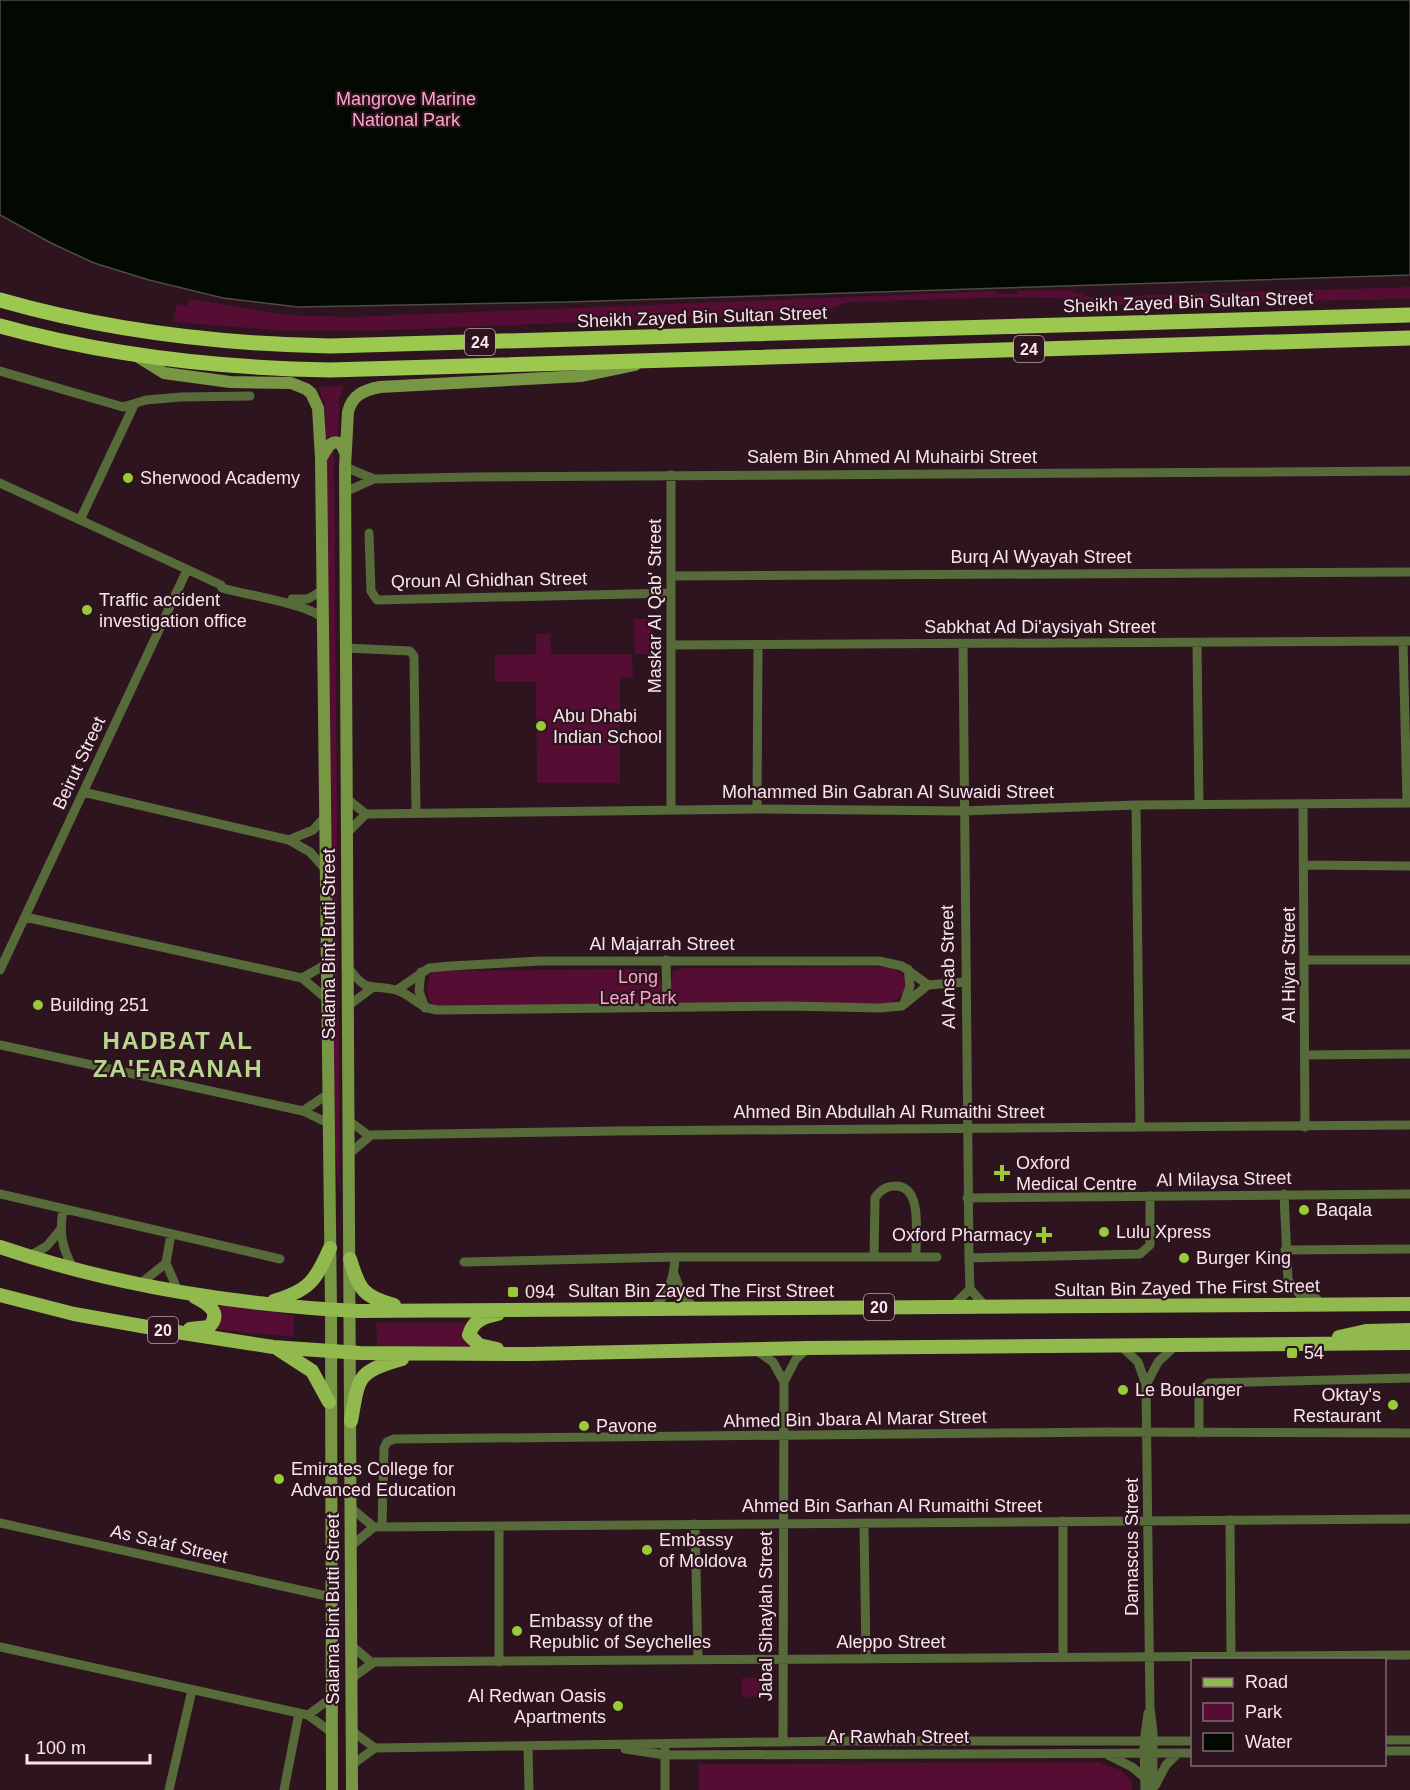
<svg xmlns="http://www.w3.org/2000/svg" width="1410" height="1790" font-family="Helvetica,sans-serif">
<style>
.green{fill:#550d33}
.water{fill:#030900;stroke:#4d4b47;stroke-width:1.5}
.lines{fill:none;stroke-linecap:round;stroke-linejoin:round}
.minor{stroke:#576a39;stroke-width:9}
.secondary{stroke:#789745;stroke-width:12}
.primary{stroke:#91b94d;stroke-width:14}
.trunk{stroke:#9cc850;stroke-width:15}
.poi-dot{fill:#99cb36;stroke:#2d141f;stroke-width:2}
.labels{text-anchor:middle;stroke-width:4.5;stroke-linejoin:round;paint-order:stroke}
.shield{fill:#2d141f;stroke:#bca7af;stroke-width:1.5}
.shield-label{font-size:16px;font-weight:bold;fill:#f9e6ed}
.park-label{font-size:18px;fill:#fca5c8;stroke:#2d141f}
.street-label{font-size:18px;fill:#f9e6ed;stroke:#2d141f}
.poi-label{font-size:18px;fill:#f9e6ed;stroke:#2d141f;text-anchor:start}
.district-label{font-size:24px;font-weight:bold;letter-spacing:1.5px;fill:#b9d68f;stroke:#2d141f}
</style>
<rect width="100%" height="100%" fill="#2d141f"/>
<path class="green" d="M1410 287V299L1108 305H1089L1078 299 1019 297 848 302 823 312 368 331H287L173 322 177 304 187 306 189 299 286 315 352 317 996 291 997 294H1018V291L1067 290 1090 297Z
M344 386 339 400 338 438 331 436 326 439 325 405 318 387Z
M334 449 340 1198 334 1139 330 995 327 455Z
M634 619H651L652 654H635Z
M536 634H550L551 654H632L633 677H620V783H537L536 682H495V655L536 654Z
M890 967 902 974 907 985 904 993 892 1003 681 1005 672 999 670 987 673 972 681 968Z
M646 969 659 976 663 987 660 996 649 1006 438 1008 429 1001 427 989 430 974 437 971Z
M215 1305 294 1315V1337L213 1329Z
M376 1323H468L464 1335 470 1347 377 1346Z
M771 1677V1696L742 1697V1678Z
M1097 1762 1121 1770 1132 1782V1790H699V1764Z"/>
<path class="water" d="M0 0H1410V275L567 302 298 307 223 298 149 280 94 263 51 243 0 215Z"/>
<g class="lines">
<path class="minor" d="M0 371 123 407 146 400 181 397 250 396
M345 467 374 479
M0 483 221 585 222 588C246 595 308 604 323 618
M345 492 374 479 472 477 1410 471
M80 520 134 405
M369 533 371 591 377 600 671 593
M671 576 1410 572
M292 599H308L323 590
M1403 641 1407 803
M1197 643 1199 805
M963 644 969 1258 970 1289 986 1307
M671 645 1410 641
M346 648 410 651 414 656 416 813
M83 792 289 840 310 852 326 870
M346 798 366 814 757 809 963 811 1136 805 1410 803
M1303 804 1305 1127
M1136 805 1140 1127
M671 809V475
M757 809 758 646
M347 833 366 814
M289 840 313 830 325 817
M1304 865 1410 866
M25 917 302 978 327 999
M666 960 667 1007
M1306 960H1410
M348 967C368 995 369 983 396 990 410 993 417 1007 437 1010L790 1006 880 1008 902 1006 928 985 965 982
M0 970 187 570
M421 972 419 991 425 1008
M302 978 327 964
M397 990 429 968 451 966 540 961H879L902 966 928 985
M904 1004 910 986 908 969
M348 1006 372 988
M0 1045 303 1111 328 1123
M1305 1055 1410 1054
M303 1111 328 1094
M348 1120 368 1135
M349 1154 371 1135 614 1131 1410 1125
M0 1194 280 1259
M1284 1194 1288 1280 1301 1296 1317 1299
M967 1198 1410 1194
M63 1210C59 1233 62 1248 73 1268
M171 1234 166 1263 178 1291
M1285 1250 1410 1249
M28 1257 47 1246 60 1230
M874 1257 875 1198C880 1190 886 1186 895 1186 924 1185 915 1238 916 1257
M969 1258 1140 1254 1150 1245V1196
M464 1262 675 1257H937
M674 1274 681 1292 695 1309
M140 1284 166 1263
M952 1307 970 1289
M653 1308C669 1293 674 1279 675 1257
M1122 1347 1138 1362 1146 1385 1150 1708 1153 1732V1790
M757 1351 773 1362 784 1382
M1146 1385 1158 1362 1175 1346
M1199 1433V1392L1209 1383 1410 1378
M351 1508 374 1527 1410 1519
M1230 1520 1231 1656
M1063 1521V1657
M0 1523 331 1597
M864 1523 866 1659
M695 1524 698 1660
M382 1527 384 1448 387 1442 394 1439 1105 1432 1410 1433
M499 1527V1662
M351 1546 374 1527
M352 1646 372 1663
M0 1647 308 1715 331 1732
M352 1678 374 1662 1410 1655
M308 1715 331 1698
M352 1731 375 1748 838 1741H1192
M1384 1740H1410
M783 1742 784 1382 796 1359 808 1348
M528 1747 529 1790
M625 1749 665 1755 1192 1753
M665 1750V1790
M1384 1751H1410
M1108 1755 1132 1767 1144 1777
M352 1765 375 1748
M1155 1786 1166 1765 1178 1753
M169 1790 192 1690
M284 1790 299 1713
M1145 1790 1144 1742 1148 1713"/>
<path class="secondary" d="M135 355 164 373 230 382 291 383 306 389 311 393 318 408 321 458 331 1308 332 1790
M322 457C327 449 331 438 341 444L345 452
M352 1790 345 467 348 412C352 395 364 390 380 387L582 376 635 365"/>
<path class="primary" d="M0 1247C115 1286 237 1305 358 1311L1410 1304
M350 1259C359 1289 363 1297 394 1305
M0 1295 74 1314 164 1330 273 1347 360 1353 529 1354 808 1348 1410 1343
M274 1301C309 1290 315 1282 330 1248
M190 1329 209 1327C222 1313 209 1304 195 1297
M1339 1337 1366 1331 1410 1330
M278 1349 312 1371 329 1402
M497 1349 479 1345 469 1335C473 1320 484 1317 498 1314
M351 1421C359 1377 356 1372 402 1359"/>
<path class="trunk" d="M0 300C108 331 217 344 330 346L1410 315
M0 326C108 356 218 368 330 370L1410 338"/>
</g>
<g class="poi-dot">
<circle cx="128" cy="478" r="6"/>
<circle cx="87" cy="610" r="6"/>
<circle cx="541" cy="726" r="6"/>
<circle cx="38" cy="1005" r="6"/>
<path d="M999 1164h6v6h6v6h-6v6h-6v-6h-6v-6h6z"/>
<circle cx="1304" cy="1210" r="6"/>
<circle cx="1104" cy="1232" r="6"/>
<path d="M1041 1226h6v6h6v6h-6v6h-6v-6h-6v-6h6z"/>
<circle cx="1184" cy="1258" r="6"/>
<rect x="507" y="1286" width="12" height="12" rx="3"/>
<rect x="1286" y="1347" width="12" height="12" rx="3"/>
<circle cx="1123" cy="1390" r="6"/>
<circle cx="1393" cy="1405" r="6"/>
<circle cx="584" cy="1426" r="6"/>
<circle cx="279" cy="1479" r="6"/>
<circle cx="647" cy="1550" r="6"/>
<circle cx="517" cy="1631" r="6"/>
<circle cx="618" cy="1706" r="6"/>
</g>
<g class="labels">
<g class="shield">
<rect x="465" y="329" width="30" height="26" rx="4.5"/>
<rect x="1014" y="336" width="30" height="26" rx="4.5"/>
<rect x="864" y="1294" width="30" height="26" rx="4.5"/>
<rect x="148" y="1317" width="30" height="26" rx="4.5"/>
</g>
<g class="shield-label">
<text x="480" y="348">24</text>
<text x="1029" y="355">24</text>
<text x="879" y="1313">20</text>
<text x="163" y="1336">20</text>
</g>
<g class="park-label">
<text x="406" y="105">Mangrove Marine<tspan x="406" dy="21">National Park</tspan></text>
<text x="638" y="983">Long<tspan x="638" dy="21">Leaf Park</tspan></text>
</g>
<g class="street-label">
<text transform="translate(1188 302) rotate(-2)" y="6">Sheikh Zayed Bin Sultan Street</text>
<text transform="translate(702 317) rotate(-2)" y="6">Sheikh Zayed Bin Sultan Street</text>
<text x="892" y="463">Salem Bin Ahmed Al Muhairbi Street</text>
<text x="1041" y="563">Burq Al Wyayah Street</text>
<text transform="translate(489 580) rotate(-1)" y="6">Qroun Al Ghidhan Street</text>
<text transform="translate(655 606) rotate(-90)" y="6">Maskar Al Qab' Street</text>
<text x="1040" y="633">Sabkhat Ad Di'aysiyah Street</text>
<text transform="translate(79 763) rotate(-65)" y="6">Beirut Street</text>
<text x="888" y="798">Mohammed Bin Gabran Al Suwaidi Street</text>
<text transform="translate(329 944) rotate(-90)" y="6">Salama Bint Butti Street</text>
<text x="662" y="950">Al Majarrah Street</text>
<text transform="translate(1289 965) rotate(-90)" y="6">Al Hiyar Street</text>
<text transform="translate(948 967) rotate(-91)" y="6">Al Ansab Street</text>
<text x="889" y="1118">Ahmed Bin Abdullah Al Rumaithi Street</text>
<text transform="translate(1224 1179) rotate(-1)" y="6">Al Milaysa Street</text>
<text transform="translate(1187 1288) rotate(-1)" y="6">Sultan Bin Zayed The First Street</text>
<text x="701" y="1297">Sultan Bin Zayed The First Street</text>
<text transform="translate(855 1419) rotate(-1)" y="6">Ahmed Bin Jbara Al Marar Street</text>
<text x="892" y="1512">Ahmed Bin Sarhan Al Rumaithi Street</text>
<text transform="translate(169 1544) rotate(13)" y="6">As Sa'af Street</text>
<text transform="translate(1132 1547) rotate(-90)" y="6">Damascus Street</text>
<text transform="translate(333 1609) rotate(-90)" y="6">Salama Bint Butti Street</text>
<text transform="translate(766 1616) rotate(-90)" y="6">Jabal Sihaylah Street</text>
<text x="891" y="1648">Aleppo Street</text>
<text x="898" y="1743">Ar Rawhah Street</text>
</g>
<g class="poi-label">
<text x="140" y="484">Sherwood Academy</text>
<text x="99" y="606">Traffic accident<tspan x="99" dy="21">investigation office</tspan></text>
<text x="553" y="722">Abu Dhabi<tspan x="553" dy="21">Indian School</tspan></text>
<text x="50" y="1011">Building 251</text>
<text x="1016" y="1169">Oxford<tspan x="1016" dy="21">Medical Centre</tspan></text>
<text x="1316" y="1216">Baqala</text>
<text x="1116" y="1238">Lulu Xpress</text>
<text x="1032" y="1241" text-anchor="end">Oxford Pharmacy</text>
<text x="1196" y="1264">Burger King</text>
<text x="525" y="1298">094</text>
<text x="1304" y="1359">54</text>
<text x="1135" y="1396">Le Boulanger</text>
<text x="1381" y="1401" text-anchor="end">Oktay's<tspan x="1381" dy="21">Restaurant</tspan></text>
<text x="596" y="1432">Pavone</text>
<text x="291" y="1475">Emirates College for<tspan x="291" dy="21">Advanced Education</tspan></text>
<text x="659" y="1546">Embassy<tspan x="659" dy="21">of Moldova</tspan></text>
<text x="529" y="1627">Embassy of the<tspan x="529" dy="21">Republic of Seychelles</tspan></text>
<text x="606" y="1702" text-anchor="end">Al Redwan Oasis<tspan x="606" dy="21">Apartments</tspan></text>
</g>
<g class="district-label">
<text x="178" y="1049">HADBAT AL<tspan x="178" dy="28">ZA'FARANAH</tspan></text>
</g>
</g>
<rect x="1191" y="1658" width="195" height="108" fill="#2d141f" stroke="#7f6871" stroke-width="1.5"/>
<rect x="1203" y="1678" width="30" height="9" fill="#91b94d" stroke="#7f6871" stroke-width="1.5"/>
<text x="1245" y="1688" font-size="18" fill="#f9e6ed">Road</text>
<rect x="1203" y="1703" width="30" height="18" fill="#550d33" stroke="#7f6871" stroke-width="1.5"/>
<text x="1245" y="1718" font-size="18" fill="#f9e6ed">Park</text>
<rect x="1203" y="1733" width="30" height="18" fill="#030900" stroke="#7f6871" stroke-width="1.5"/>
<text x="1245" y="1748" font-size="18" fill="#f9e6ed">Water</text>
<path d="M27 1754v9h123v-9" fill="none" stroke="#f9e6ed" stroke-width="3"/>
<text x="36" y="1754" font-size="18" fill="#f9e6ed" stroke="#2d141f" stroke-width="4.5" paint-order="stroke">100 m</text>
</svg>
